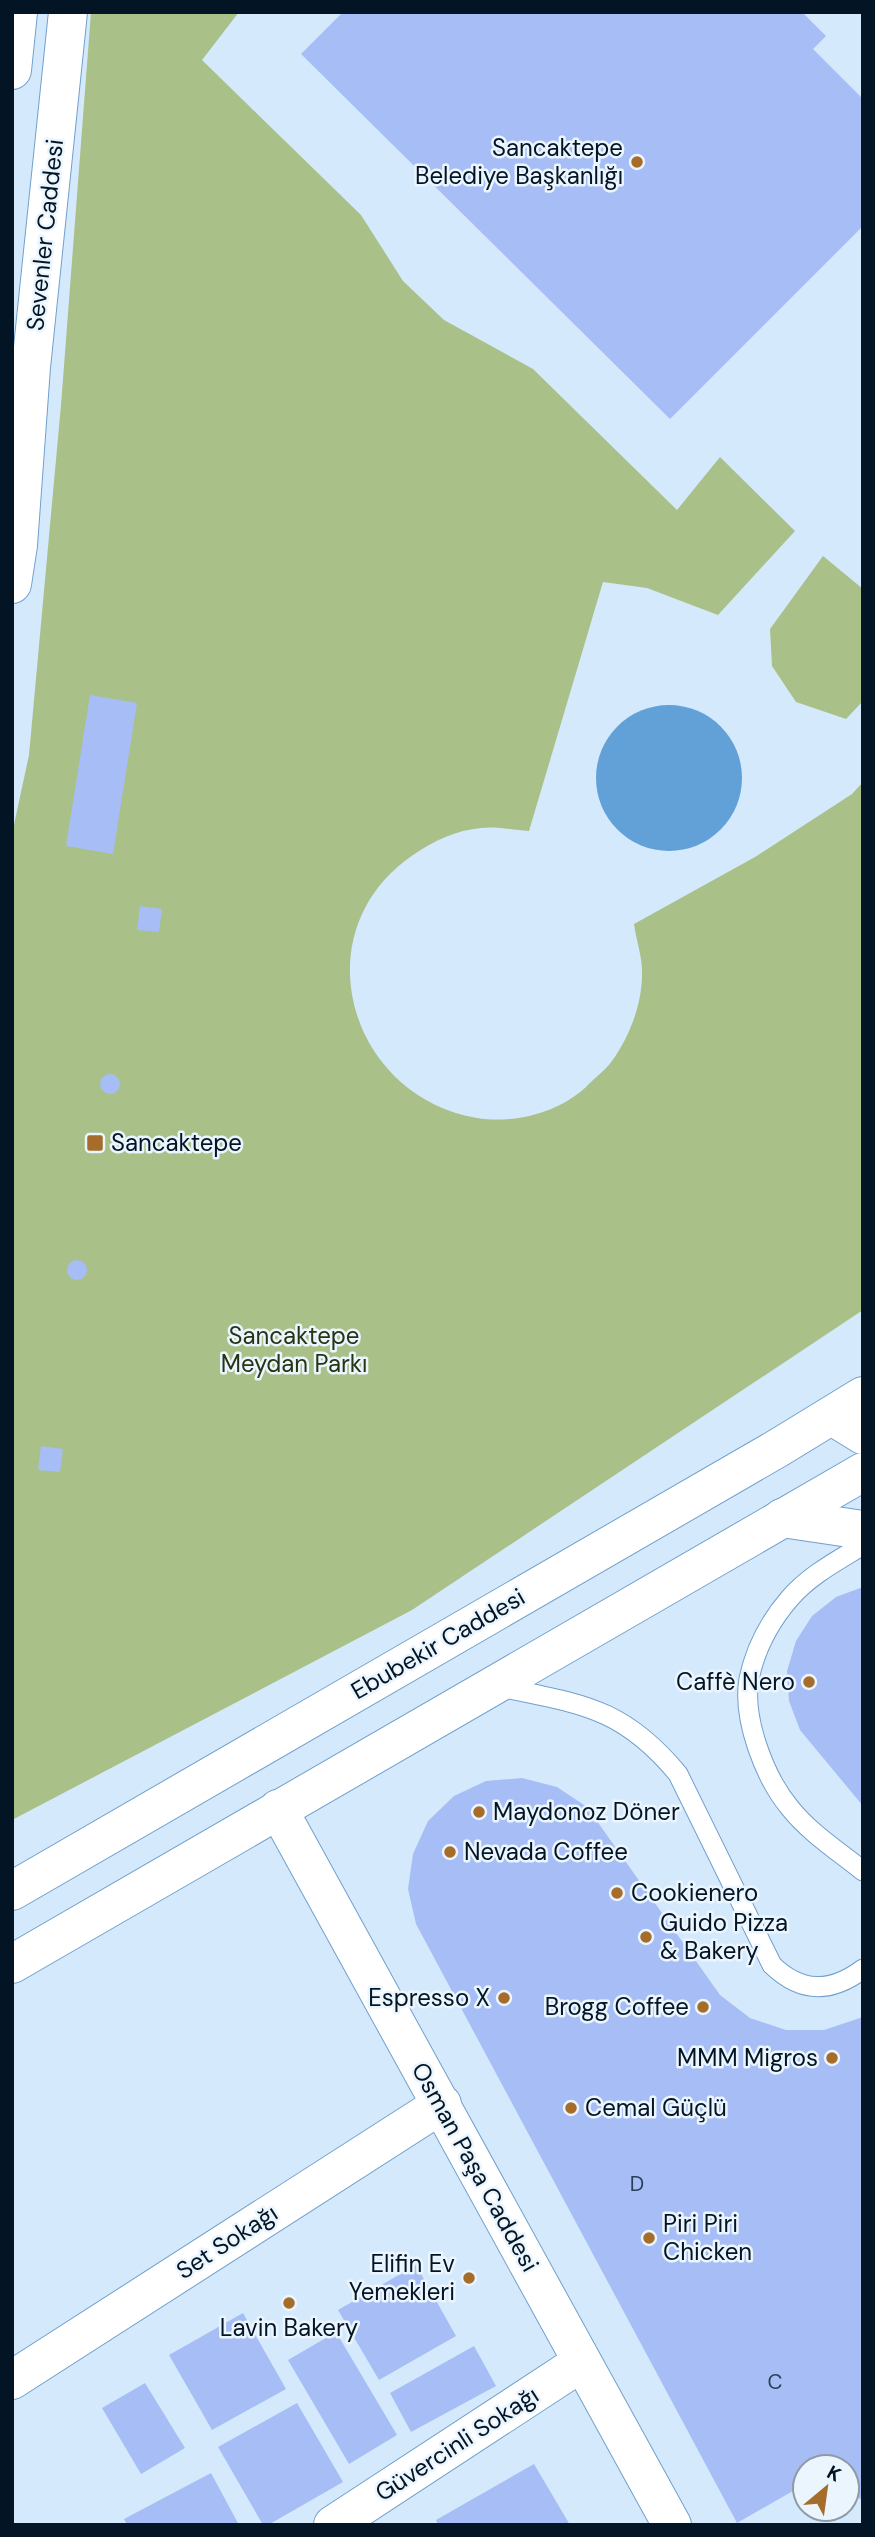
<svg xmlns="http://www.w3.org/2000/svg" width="875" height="2537" font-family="'DM Sans',sans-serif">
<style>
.green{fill:#a9c088}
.water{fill:#61a1d8}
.building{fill:#a6bef5}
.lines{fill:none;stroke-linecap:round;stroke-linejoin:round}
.service-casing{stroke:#70a0cc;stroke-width:21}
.minor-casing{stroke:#70a0cc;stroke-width:40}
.tertiary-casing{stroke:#70a0cc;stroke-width:40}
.secondary-casing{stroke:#70a0cc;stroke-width:40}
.service{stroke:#fff;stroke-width:19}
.minor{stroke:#fff;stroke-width:38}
.tertiary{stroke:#fff;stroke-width:38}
.secondary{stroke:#fff;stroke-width:38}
.poi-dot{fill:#a56c2a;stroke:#ebf5fe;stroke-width:2.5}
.labels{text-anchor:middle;stroke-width:5;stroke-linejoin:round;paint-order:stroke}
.number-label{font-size:21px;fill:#2c3f59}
.poi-label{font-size:24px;fill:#031525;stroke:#ebf5fe;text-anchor:start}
.street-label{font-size:24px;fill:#031525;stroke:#ebf5fe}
.park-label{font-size:24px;fill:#273313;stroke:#ebf5fe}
</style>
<rect width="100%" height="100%" fill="#d5e9fc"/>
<path class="green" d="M91 12H239L202 60 361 215 403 281 444 320 533 369 677 510 720 457 795 531 718 615 647 588 603 582 529 831C514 830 496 826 481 828 457 830 433 841 413 855 301 931 348 1096 477 1118 514 1124 558 1113 586 1087 594 1078 606 1070 612 1061 630 1036 643 1002 642 971 642 956 636 939 634 924L755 857 852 794 863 782V1310L412 1610 12 1820V834L29 755 61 405Z
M823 556 863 589V701L846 719 796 702 772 666 770 629Z"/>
<path class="water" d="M596 778a73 73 0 1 1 146 0a73 73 0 1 1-146 0Z"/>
<path class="building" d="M343 12H802L826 36 813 49 863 99V226L670 419 301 54Z
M90 695 137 703 113 854 66 846Z
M140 906 162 909 159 932 137 930Z
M100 1084a10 10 0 1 1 20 0a10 10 0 1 1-20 0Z
M67 1270a10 10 0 1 1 20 0a10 10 0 1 1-20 0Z
M41 1446 63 1449 60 1472 38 1470Z
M863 1587V1806L800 1730 789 1701 787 1671 796 1641 812 1616 836 1597Z
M522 1778 557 1787 587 1807 720 1995 750 2018 786 2030H824L863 2017V2496L860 2499 847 2487V2467H805V2484L737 2523 416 1924 408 1889 413 1854 428 1821 454 1796 486 1781Z
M416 2265 456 2336 379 2380 338 2310Z
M243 2313 286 2389 212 2430 169 2355Z
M336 2332 397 2435 349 2464 288 2360Z
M474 2346 496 2386 411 2432 390 2393Z
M145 2383 185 2448 141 2474 102 2408Z
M297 2403 343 2482 268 2525H263L218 2447Z
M534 2464 570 2525H438L436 2520Z
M211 2473 239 2525H127L124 2519Z"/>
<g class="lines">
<defs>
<path id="service" d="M863 1545C837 1561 810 1575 790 1598 770 1621 755 1650 749 1679 742 1719 765 1778 790 1808 810 1833 838 1851 863 1871
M496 1686C578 1704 621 1705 678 1774L772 1965C801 1993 831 1993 863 1969"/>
<path id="minor" d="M278 1809 672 2525
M12 2380 442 2104
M333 2525 582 2362"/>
<path id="tertiary" d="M832 1416 863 1435
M782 1518 863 1530"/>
<path id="secondary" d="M12 70 18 12
M12 584 18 545 31 367 68 12
M12 1891 778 1448 863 1396
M12 1964 863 1472"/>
</defs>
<use href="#service" class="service-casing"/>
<use href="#minor" class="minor-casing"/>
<use href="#tertiary" class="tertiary-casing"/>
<use href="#secondary" class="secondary-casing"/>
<use href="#service" class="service"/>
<use href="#minor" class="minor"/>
<use href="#tertiary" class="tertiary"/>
<use href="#secondary" class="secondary"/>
</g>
<g class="poi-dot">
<circle cx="637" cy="162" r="7"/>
<rect x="86" y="1134" width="18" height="18" rx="3.5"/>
<circle cx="809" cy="1682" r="7"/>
<circle cx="479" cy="1812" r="7"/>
<circle cx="450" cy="1852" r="7"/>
<circle cx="617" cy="1893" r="7"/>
<circle cx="646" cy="1937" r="7"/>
<circle cx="504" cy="1998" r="7"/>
<circle cx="703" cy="2007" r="7"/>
<circle cx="832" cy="2058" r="7"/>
<circle cx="571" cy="2108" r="7"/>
<circle cx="649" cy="2238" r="7"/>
<circle cx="469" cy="2278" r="7"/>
<circle cx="289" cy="2303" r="7"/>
</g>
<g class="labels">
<g class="number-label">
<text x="637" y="2191">D</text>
<text x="775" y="2389">C</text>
</g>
<g class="poi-label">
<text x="623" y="156" text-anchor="end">Sancaktepe<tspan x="623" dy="28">Belediye Başkanlığı</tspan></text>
<text x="111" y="1151">Sancaktepe</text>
<text x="795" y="1690" text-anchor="end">Caffè Nero</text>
<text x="493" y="1820">Maydonoz Döner</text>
<text x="464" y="1860">Nevada Coffee</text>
<text x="631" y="1901">Cookienero</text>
<text x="660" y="1931">Guido Pizza<tspan x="660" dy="28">&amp; Bakery</tspan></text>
<text x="490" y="2006" text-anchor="end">Espresso X</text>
<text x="689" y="2015" text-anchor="end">Brogg Coffee</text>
<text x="818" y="2066" text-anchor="end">MMM Migros</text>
<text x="585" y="2116">Cemal Güçlü</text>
<text x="663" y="2232">Piri Piri<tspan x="663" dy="28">Chicken</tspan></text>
<text x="455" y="2272" text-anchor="end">Elifin Ev<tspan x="455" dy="28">Yemekleri</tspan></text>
<text x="289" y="2336" text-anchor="middle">Lavin Bakery</text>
</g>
<g class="street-label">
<text transform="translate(45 235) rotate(-84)" y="8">Sevenler Caddesi</text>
<text transform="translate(438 1644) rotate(-30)" y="8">Ebubekir Caddesi</text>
<text transform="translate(475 2167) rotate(61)" y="8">Osman Paşa Caddesi</text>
<text transform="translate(227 2242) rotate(-33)" y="8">Set Sokağı</text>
<text transform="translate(457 2444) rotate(-33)" y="8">Güvercinli Sokağı</text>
</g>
<g class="park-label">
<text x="294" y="1344">Sancaktepe<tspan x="294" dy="28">Meydan Parkı</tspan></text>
</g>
</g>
<rect width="875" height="2537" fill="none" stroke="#031525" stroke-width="28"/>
<g transform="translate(826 2488) rotate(29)"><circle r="33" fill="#ebf5fe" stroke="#8e9ba7" stroke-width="2"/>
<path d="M0-5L12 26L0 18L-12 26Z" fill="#a56c2a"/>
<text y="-10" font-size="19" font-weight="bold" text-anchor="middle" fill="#031525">K</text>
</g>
</svg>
